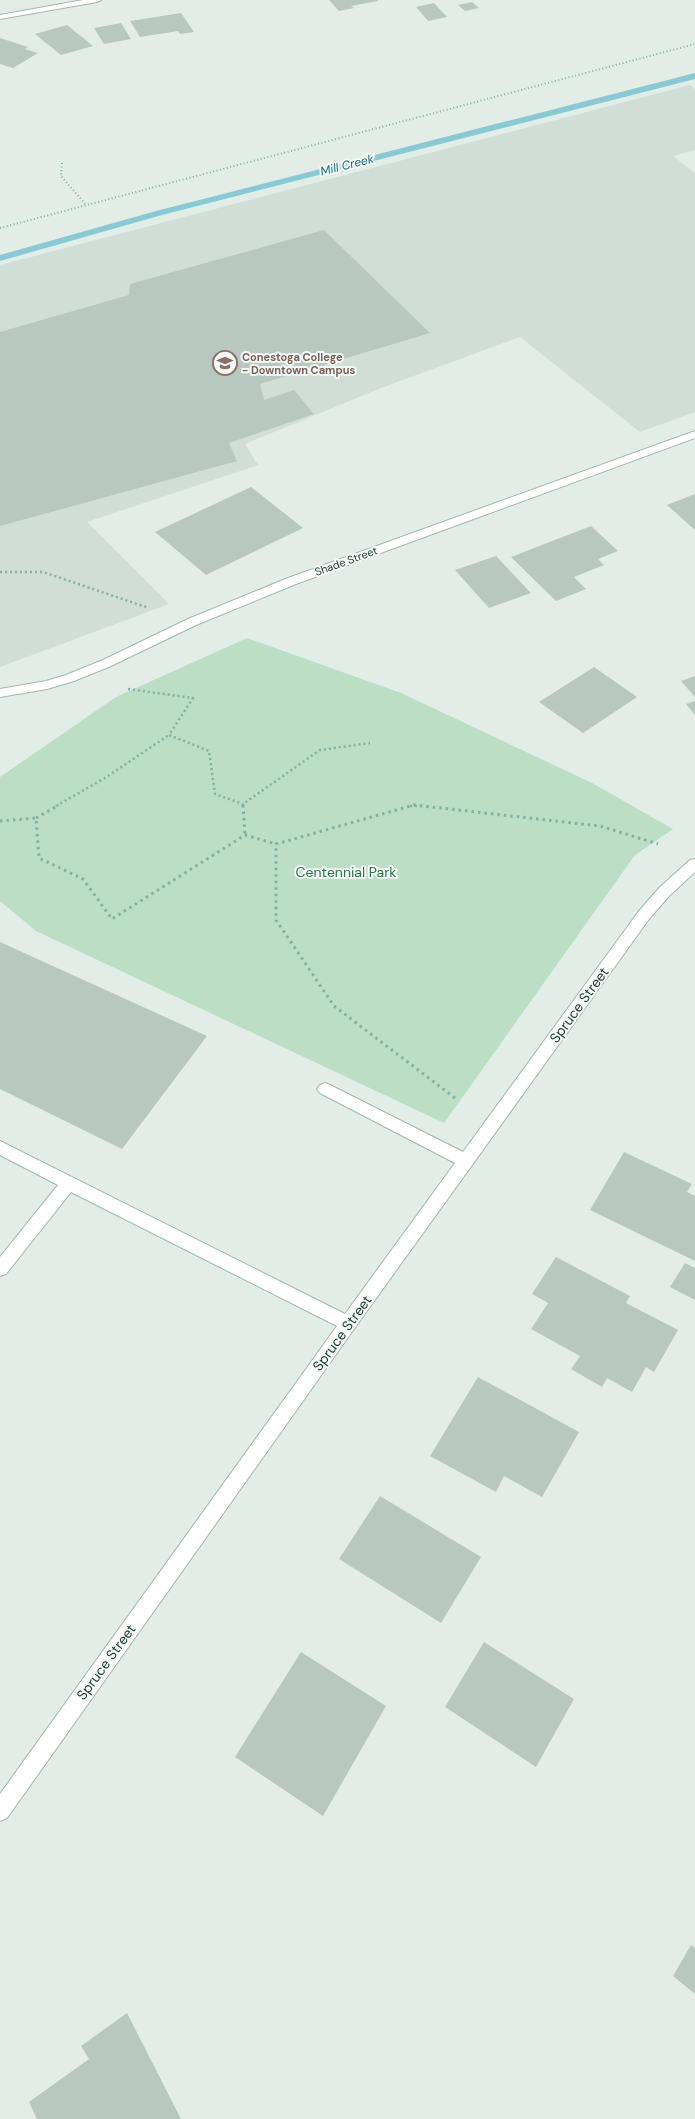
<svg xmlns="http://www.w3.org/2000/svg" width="695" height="2119" font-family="'DM Sans',sans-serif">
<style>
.built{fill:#d1ddd7}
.green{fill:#bbdec4}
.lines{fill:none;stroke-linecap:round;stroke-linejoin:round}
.stream{fill:#89c9d3;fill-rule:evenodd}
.building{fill:#b8c8c1}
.minor-casing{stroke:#a5b5af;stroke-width:2}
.path-far2{stroke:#82b1a2;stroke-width:2;stroke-dasharray:1 2.5;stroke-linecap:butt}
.path-far1{stroke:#82b1a2;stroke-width:2.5;stroke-dasharray:2 3;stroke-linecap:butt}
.path{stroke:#82b1a2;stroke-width:3;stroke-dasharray:2.5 4;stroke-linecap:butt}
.minor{fill:#fff;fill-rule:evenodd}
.labels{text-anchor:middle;stroke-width:4;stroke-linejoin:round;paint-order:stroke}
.far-education-label{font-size:11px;font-weight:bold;fill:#785e54;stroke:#f3f9f6;text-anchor:start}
.far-street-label{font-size:11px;fill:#223e36;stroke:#f3f9f6}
.far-water-label{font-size:12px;font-style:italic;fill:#1a6d7c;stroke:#f3f9f6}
.park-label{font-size:14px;fill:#2b7647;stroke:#f3f9f6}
.street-label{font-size:14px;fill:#223e36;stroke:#f3f9f6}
</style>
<rect width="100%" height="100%" fill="#e2ede8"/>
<path class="built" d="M690 85 695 89V150L673 156 695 173V412L640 432 520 337 381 388 245 444 258 465 87 522 169 604 0 667V265Z"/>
<path class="green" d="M247 638 401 693 592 783 673 829 635 855 444 1123 36 931 0 901V777L116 697Z"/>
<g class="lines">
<path class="stream" d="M695 73V79L162 215 0 261V255L156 211Z"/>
</g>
<path class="building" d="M329 0H378V1L351 6 354 8 339 11Z
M472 2 479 8 465 11 458 5Z
M434 3 447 17 428 21 416 7Z
M181 13 194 32 180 34 178 31 140 37 130 21Z
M121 23 131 39 104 44 94 28Z
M67 25 93 46 61 55 35 34Z
M0 38 28 47 25 49 38 53 13 68 0 64Z
M324 230 430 333 260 384 264 400 294 390 314 414 229 443 237 461 0 526V332L129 295 130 284Z
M251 487 303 528 206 575 155 532Z
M695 494V530L667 505Z
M591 526 618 551 598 559 604 565 574 577 586 589 556 601 511 557Z
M496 556 531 593 489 608 455 570Z
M594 667 637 697 583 733 539 702Z
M695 676V697L681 681Z
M695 701V715L686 704Z
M0 942 207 1036 122 1149 0 1089Z
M624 1152 692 1184 687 1192 695 1196V1261L590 1210Z
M556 1257 630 1296 626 1303 678 1330 654 1372 646 1367 632 1392 607 1378 602 1387 571 1369 580 1356 531 1329 548 1303 532 1294Z
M685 1263 695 1268V1300L670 1287Z
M478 1377 579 1432 542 1497 504 1476 496 1492 430 1456Z
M380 1496 481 1557 441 1623 339 1559Z
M484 1642 574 1699 536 1767 445 1707Z
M301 1652 386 1706 323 1816 235 1757Z
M691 1945 695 1948V1994L673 1976Z
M127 2013 181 2119H37L29 2102 89 2059 81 2046Z"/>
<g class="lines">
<defs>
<path id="minor" d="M83 0H101L97 2 0 19V15Z
M695 431V438L296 584 196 625 111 666 74 681 47 689 0 697V689L46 681 66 675 103 660 188 619 288 578Z
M695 859V872L669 896 649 919 354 1329 7 1818 0 1821V1794L337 1326 71 1192 6 1274 0 1276V1257L58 1185 0 1155V1141L345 1314 455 1163 320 1093 317 1089 320 1085 325 1083 330 1085 463 1152 639 911 659 888 690 860Z"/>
</defs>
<use href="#minor" class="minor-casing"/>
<path class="path-far2" d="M62 163 61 176 86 205
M0 228 695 44"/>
<path class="path-far1" d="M0 572H43L149 608
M128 689 193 698 169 735 209 751 215 794 243 804
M56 806 105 778 169 735
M243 806V804L320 750 370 743
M410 806H425"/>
<path class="path" d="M243 805 245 835
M36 818 59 805
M0 821 36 818 39 858 83 879 112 919 245 835 276 844
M455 1098 334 1006 276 920V844L414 805 600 826 658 844"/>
<use href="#minor" class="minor"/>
</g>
<defs>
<symbol id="university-ring" viewBox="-11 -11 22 22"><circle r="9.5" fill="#f3f9f6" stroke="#8d6e63" stroke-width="1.5"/><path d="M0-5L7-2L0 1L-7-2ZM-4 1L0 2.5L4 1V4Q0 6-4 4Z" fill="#8d6e63"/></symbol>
</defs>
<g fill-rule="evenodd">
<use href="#university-ring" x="211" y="349" width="28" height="28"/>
</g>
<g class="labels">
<g class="far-education-label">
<text x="242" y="361">Conestoga College<tspan x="242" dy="13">- Downtown Campus</tspan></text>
</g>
<g class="far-street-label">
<text transform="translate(346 561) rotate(-20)" y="4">Shade Street</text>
</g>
<g class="far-water-label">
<text transform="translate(347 165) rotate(-14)" y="4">Mill Creek</text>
</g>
<g class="park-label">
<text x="346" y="877">Centennial Park</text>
</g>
<g class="street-label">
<text transform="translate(579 1005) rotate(-54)" y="5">Spruce Street</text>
<text transform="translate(342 1333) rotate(-54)" y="5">Spruce Street</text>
<text transform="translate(106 1662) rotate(-54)" y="5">Spruce Street</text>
</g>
</g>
</svg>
